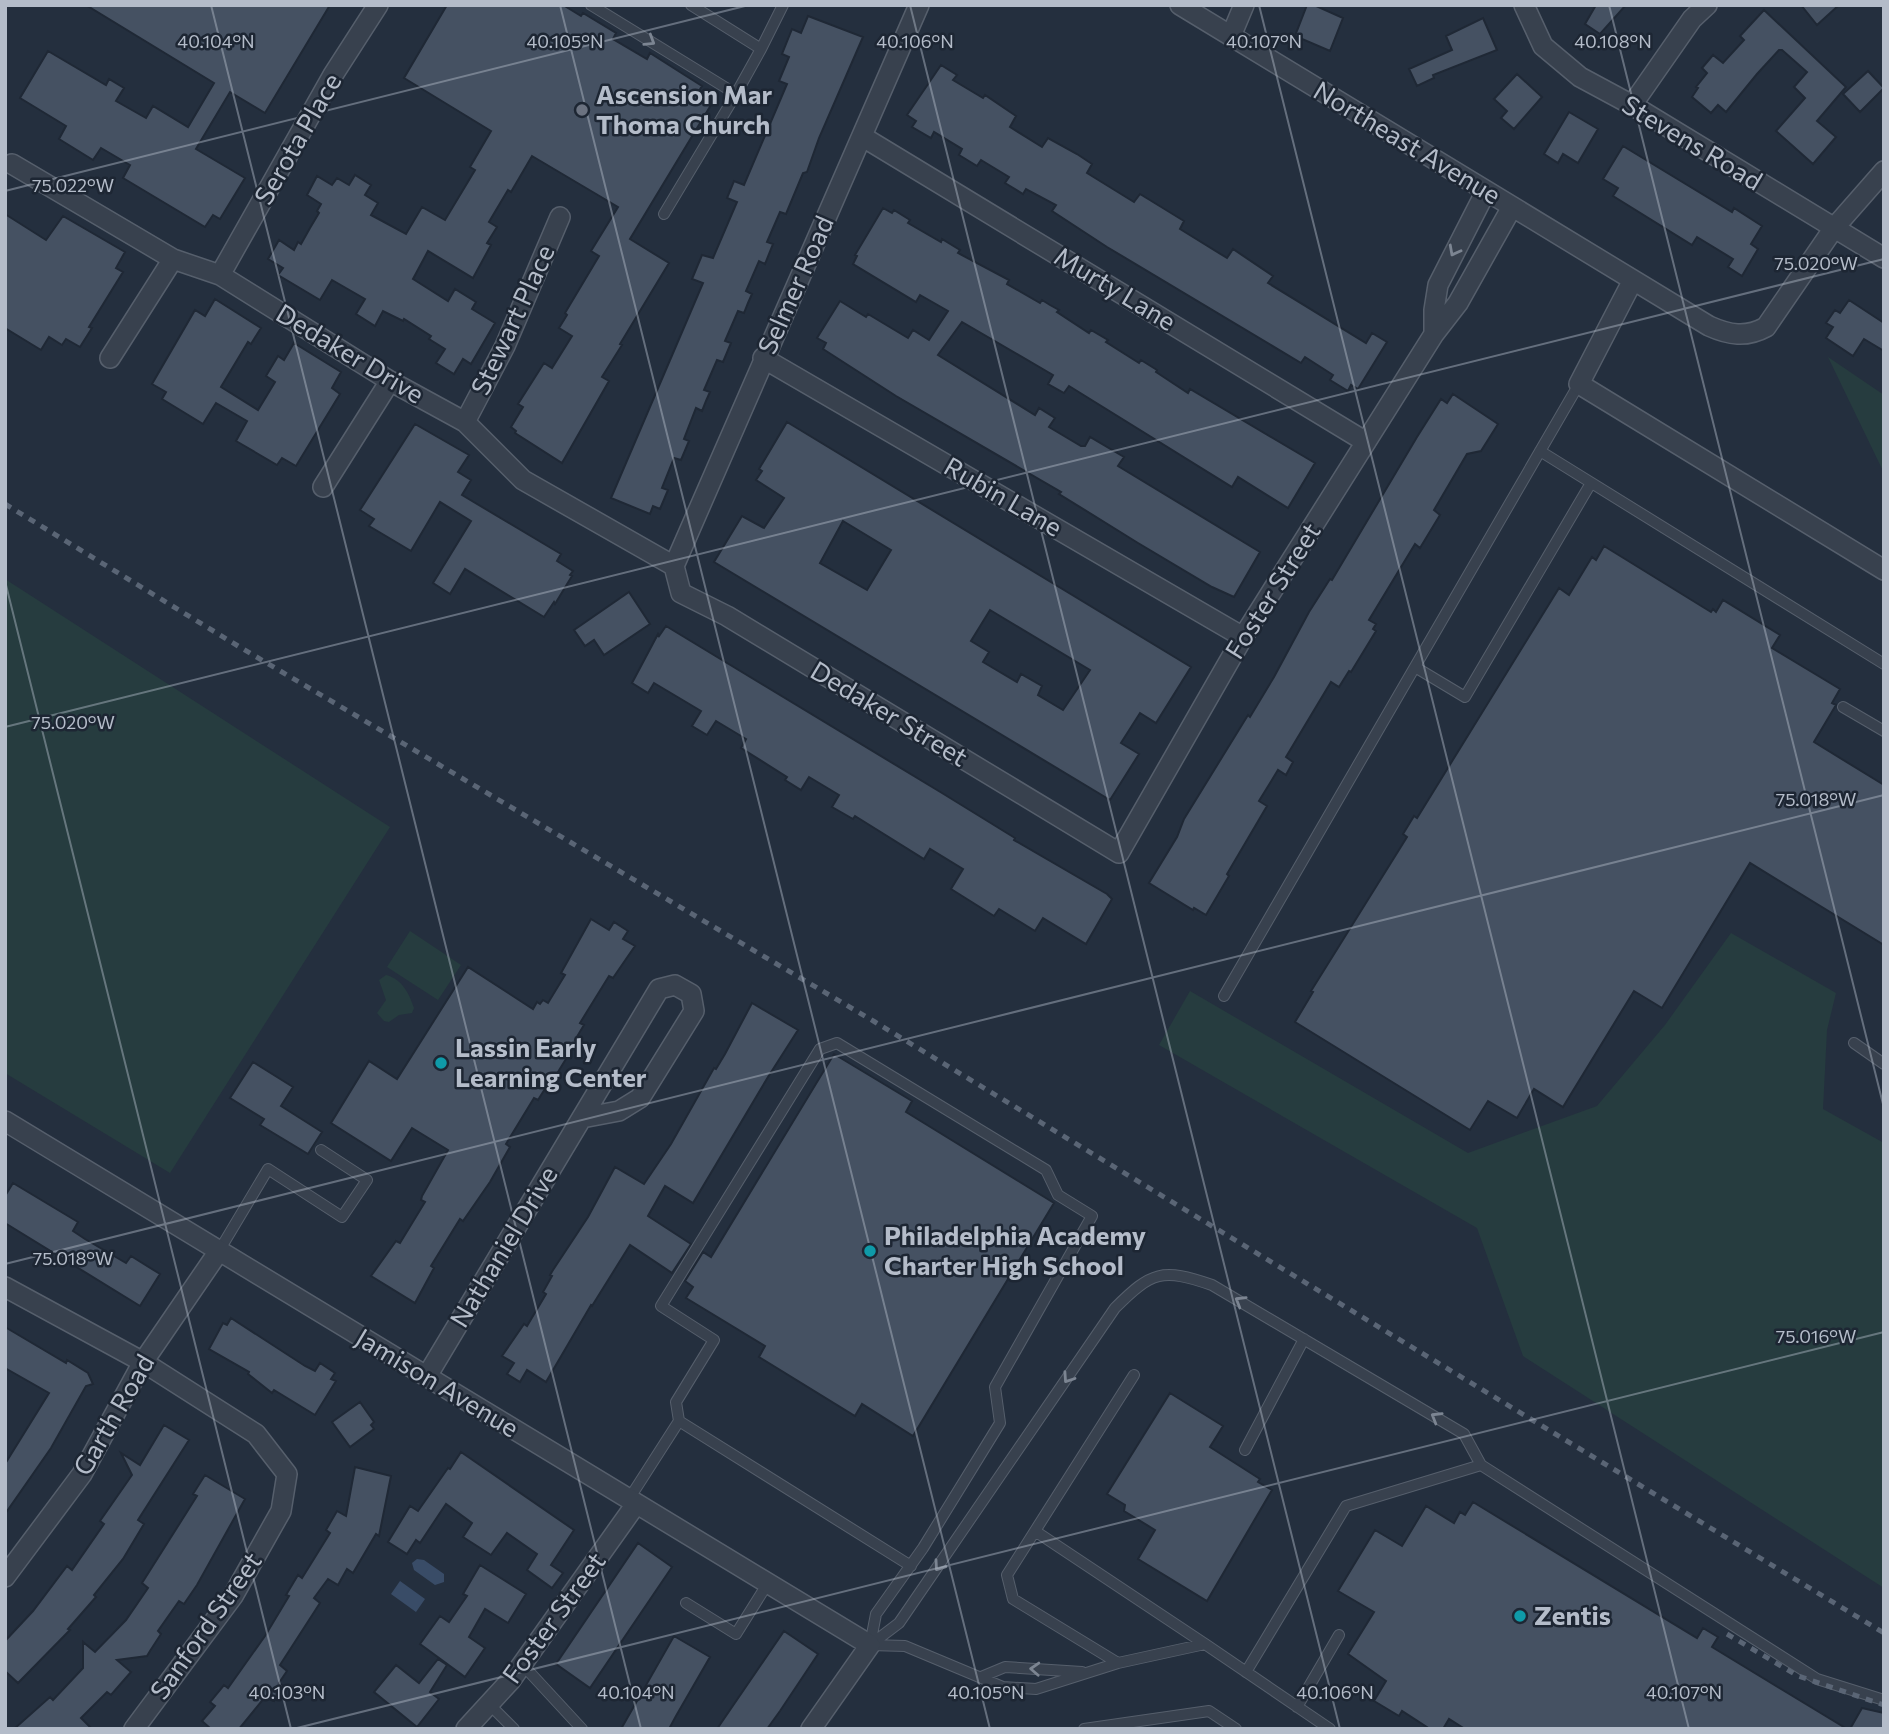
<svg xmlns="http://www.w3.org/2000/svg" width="1889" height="1734" font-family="Commissioner,sans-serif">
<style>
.green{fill:#263c3f}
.water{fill:#394c67}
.building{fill:#455162;stroke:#1f2835;stroke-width:2;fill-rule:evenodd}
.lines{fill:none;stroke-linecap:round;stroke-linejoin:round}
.service-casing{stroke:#565f6c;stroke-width:12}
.minor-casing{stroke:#565f6c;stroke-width:22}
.service{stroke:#38414e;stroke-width:10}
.minor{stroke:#38414e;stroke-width:19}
.rail{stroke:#5a6575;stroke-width:5;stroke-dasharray:7 7;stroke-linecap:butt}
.oneway{stroke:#7c8592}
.ticks{fill:none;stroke:#b4bcc9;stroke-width:2;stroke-opacity:0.45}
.worship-dot{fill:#6b7280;stroke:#1d2633;stroke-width:2.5}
.culture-dot{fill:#0f9aa8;stroke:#1d2633;stroke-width:2.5}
.labels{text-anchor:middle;stroke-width:5;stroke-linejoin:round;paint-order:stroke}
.poi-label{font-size:26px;font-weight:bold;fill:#b4bcc9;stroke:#1d2633;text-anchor:start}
.street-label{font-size:26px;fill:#b4bcc9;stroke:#1d2633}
.ticks-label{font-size:18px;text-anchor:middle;fill:#b4bcc9;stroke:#1d2633;stroke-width:5;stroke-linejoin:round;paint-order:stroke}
</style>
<rect width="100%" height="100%" fill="#242f3e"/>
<path class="green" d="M1828 357 1884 395V473Z
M5 579 390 827 170 1173 5 1073Z
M410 931 461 965 438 1000 387 967Z
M1731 933 1836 993 1827 1030 1823 1109 1884 1143V1588L1523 1356 1477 1228 1159 1045 1190 991 1468 1153 1597 1106 1665 1025Z
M386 975C402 979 409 993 414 1008L412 1013 399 1015 389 1022 384 1021 377 1013 386 1000 379 980Z"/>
<path class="water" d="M417 1559 424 1560 444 1574V1582L435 1585 414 1570 412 1563Z
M400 1581 425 1599 416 1612 391 1594Z"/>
<path class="building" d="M86 5H330L265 113 230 92 196 149 245 178 220 219 213 215 205 227 123 178 130 165 101 148 93 160 59 139 66 126 20 98 48 51 106 85 109 79 124 88 116 101 146 118 153 106 188 127 214 83Z
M447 5H563L581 16 583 13 616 33 613 39 647 59 650 53 683 74 702 86 699 91 714 100 630 239 669 263 620 344 622 345 602 377 609 381 562 463 515 433 516 431 511 427 523 407 518 404 544 363 552 368 572 336 559 328 567 315 565 313 599 256 591 251 618 207 532 156 511 192 508 190 489 222 497 227 487 243 491 245 473 278 428 251 413 279 448 301 455 289 476 302 472 309 495 323 471 364 463 359 454 374 436 363 445 349 429 339 431 336 404 319 403 321 383 311 375 326 356 314 365 299 332 280 320 300 278 275 283 268 268 259 279 240 294 250 298 242 301 244 310 228 319 213 317 211 321 204 307 195 317 176 332 185 337 178 349 185 355 175 371 185 365 195 378 203 371 215 406 234 422 207 445 220 475 170 470 167 491 131 404 78Z
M1307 5H1314L1343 18 1330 51 1295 36Z
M1596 5H1626L1600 34 1585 24Z
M1801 5H1839L1817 25Z
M1764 10 1846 87 1817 121 1836 137 1813 164 1776 131 1805 98 1794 87 1807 72 1782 50H1779L1757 74 1726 112 1718 105 1711 113 1692 97 1698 88 1696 87 1707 73 1702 68 1713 55 1723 63 1744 40 1740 36Z
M808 16 863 37 819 138 807 172 803 173 786 214 780 212 767 242 773 244 765 264 759 261 746 291 752 294 748 303 744 313 738 311 725 341 731 343 723 362 717 360 704 390 710 392 706 401 702 411 696 408 684 439 689 441 681 460 674 458 662 488 668 490 660 509 653 506 650 514 611 498 703 283 692 279 702 255 713 258 737 202 727 198 734 181 744 185 787 84 779 81 789 57 782 54 792 29 801 33Z
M1483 18 1497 50 1433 75 1434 78 1417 86 1409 69 1452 50 1446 36Z
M941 65 957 75 953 80 983 98 985 95 1016 116 1010 127 1042 147 1048 138 1077 154 1092 164 1087 173 1134 202 1140 194 1184 221 1180 229 1227 258 1233 249 1273 276 1268 283 1366 343 1372 333 1387 342 1358 389 1351 385 1348 391 1330 380 1333 375 1305 357 1301 363 1107 247 1052 211 1056 205 1026 189 1023 194 1005 183 1009 177 981 160 977 166 959 155 962 149 934 132 931 138 912 127 916 121 907 115Z
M1868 71 1884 88 1860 112 1843 94Z
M1517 74 1542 97 1514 129 1501 118 1507 111 1494 99Z
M1569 112 1598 129 1578 163 1563 154 1558 163 1544 154Z
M1623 146 1732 212 1734 208 1762 226 1751 244 1758 249 1742 276 1728 267 1733 259 1697 237 1692 245 1613 196 1618 188 1603 179Z
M883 208 892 213 894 210 910 220 908 223 941 242 942 239 960 250 958 253 1009 280 1007 284 1040 303 1042 300 1050 305 1059 310 1057 312 1089 333 1091 330 1108 340 1106 342 1139 363 1141 360 1157 370 1156 372 1188 393 1190 389 1315 463 1288 508 1238 477 1232 487 1069 386 1064 393 1048 384 1053 375 962 322 938 355 1035 415 1039 408 1055 418 1049 427 1081 446H1085L1090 437 1124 457 1118 466 1260 552 1234 597 1212 587 1138 543 1059 494 1061 492 896 396 823 349 826 343 817 338 840 301 866 317 868 314 908 338 913 330 929 340 948 311 920 295 916 302 853 264 857 256 855 255Z
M5 214 46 240 63 216 125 252 116 268 123 272 89 327 92 328 80 347 66 339 62 345 49 337 41 350 5 328Z
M215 299 261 328 251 344 248 342 221 387 258 410 275 382 266 376 278 356 284 360 294 343 341 372 332 388 340 394 296 466 282 458 277 465 236 441 247 421 216 403 203 424 162 399 166 392 152 384 195 310 205 316Z
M1849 300 1884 323V351L1864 339 1853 356 1826 338 1833 327 1826 323 1835 310 1840 313Z
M1453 394 1498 424 1481 451 1467 454 1434 510 1440 515 1420 548 1415 544 1369 620 1376 624 1373 629 1376 631 1351 672 1349 671 1339 687 1331 682 1286 757 1293 762 1286 775 1278 770 1259 801 1267 806 1227 874 1229 876 1206 915 1194 908 1193 910 1149 883 1177 837 1184 819 1248 715 1250 717 1274 677 1309 612 1330 579 1332 580 1417 437 1441 399 1447 403Z
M787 422 1191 667 1156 723 1140 713 1121 743 1139 754 1110 800 714 562 742 516 764 528 784 498 756 480 762 471 759 469ZM843 521 891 550 867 590 820 563ZM990 610 1090 670 1063 710 1038 695 1042 686 1021 674 1017 682 983 662 989 652 971 641Z
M415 424 469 455 458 472 471 480 462 495 561 554 557 561 573 571 570 575 572 576 555 604 554 602 544 617 465 569 450 594 433 583 471 521 440 502 411 551 369 526 374 519 360 510Z
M1604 546 1711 612 1713 609 1716 612 1723 600 1780 635 1772 648 1840 689 1832 703 1836 705 1814 742 1884 785V945L1750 863 1662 1008 1634 991 1563 1107 1534 1089 1517 1118 1488 1101 1470 1130 1295 1022 1313 992 1311 991 1407 837 1403 834 1414 816 1417 818 1559 588 1569 595 1592 557 1596 560Z
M629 592 650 624 604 655 594 640 585 646 574 630Z
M666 626 942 793 1015 838 1014 840 1107 894 1112 899 1086 944 1043 918 1035 931 999 909 994 916 951 889 963 869 930 849 924 859 855 816 853 819 832 807 839 795 809 777 801 790 785 780 787 777 741 748 746 739 716 721 707 735 692 726 701 711 654 683 648 693 632 683 658 634 659 636Z
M591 919 609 930 614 922 628 931 623 939 635 946 613 978 609 976 580 1023 584 1025 575 1040 577 1041 550 1085 548 1084 538 1100 534 1098 506 1144 510 1147 490 1182 463 1221 460 1219 431 1266 434 1268 415 1303 371 1276 396 1241 400 1243 425 1202 421 1200 422 1196 448 1150 412 1128 391 1161 331 1123 369 1061 397 1079 468 967 533 1009 537 1002 540 1004 543 1000 548 1003 565 975 561 973Z
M752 1003 798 1030 768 1077 693 1203 665 1186 648 1216 691 1244 672 1273 630 1245 592 1306 591 1305 546 1382 527 1370 520 1382 507 1374 514 1363 502 1356 524 1324 527 1326 546 1294 543 1292 552 1276 550 1275 553 1270 588 1217 615 1167 644 1184 671 1144 714 1068 716 1069 725 1054Z
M834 1054 912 1101 906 1112 1054 1203 913 1436 862 1404 855 1416 759 1357 765 1346 686 1298 693 1287 685 1281 703 1252 711 1257Z
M253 1062 293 1087 281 1106 322 1132 308 1154 260 1125 264 1119 230 1098Z
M13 1183 78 1222 73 1231 85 1239 126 1263 131 1256 160 1274 140 1306 5 1223V1196Z
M231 1318 305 1366 315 1371 320 1363 335 1373 331 1379 336 1381 315 1415 274 1390 272 1393 248 1374 249 1372 209 1349 223 1323 227 1325Z
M5 1327 66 1363 67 1360 88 1373 93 1384 86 1386 51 1448 5 1514V1464L49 1393 5 1368Z
M1170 1393 1223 1426 1210 1447 1260 1479 1258 1482 1272 1490 1207 1601 1138 1559 1155 1530 1124 1511 1125 1505 1107 1494Z
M360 1402 374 1422 371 1425 374 1429 350 1447 332 1422Z
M164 1425 189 1440 138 1520 144 1524 123 1559 94 1595 96 1597 68 1629 70 1630 18 1683 5 1671V1641L33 1611 67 1566 72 1570 104 1524 100 1521 132 1475 121 1453 140 1465Z
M461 1452 574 1530 551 1565 563 1573 552 1588 527 1570 537 1554 507 1533 491 1555 463 1537 472 1523 446 1504 420 1543 416 1540 407 1554 388 1542 410 1506 418 1511 448 1468 450 1469Z
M355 1467 391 1476 379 1536 376 1534 353 1573 347 1569 338 1585 328 1579 314 1598 320 1603 280 1665 287 1671 279 1683 284 1686 274 1701 265 1697 239 1729H211L202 1721 215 1706 210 1702 224 1685 228 1688 265 1636 289 1596 286 1595 298 1575 302 1578 330 1533 326 1530 337 1511 346 1516Z
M205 1475 245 1499 197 1585 184 1604 179 1601 158 1631 161 1634 150 1651 147 1656 117 1660 131 1672 111 1695 107 1692 81 1718 92 1729H14L50 1697 53 1700 83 1668V1642L95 1652 126 1620 148 1588 142 1583 197 1496 193 1494Z
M1473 1502 1697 1638 1703 1628 1718 1637 1712 1647 1847 1729H1465L1449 1719 1443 1729H1430L1402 1711 1399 1716 1374 1701 1386 1681 1348 1654 1374 1612 1338 1591 1375 1530 1402 1546 1426 1506 1454 1523 1460 1512 1465 1515Z
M638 1543 672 1567 590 1688 556 1664Z
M480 1565 526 1594 508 1623 485 1609 469 1637 485 1648 465 1677 420 1644 440 1616 449 1622 467 1596 463 1594Z
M784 1631 818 1654 780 1711 767 1729H717Z
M674 1636 710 1657 676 1716 669 1729H621Z
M438 1659 447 1665 430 1692 439 1699 417 1727 374 1692 396 1665 419 1683Z
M1862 1708 1884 1713V1729H1850Z"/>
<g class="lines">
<defs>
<path id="service" d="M591 5 736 94 761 49 691 5
M761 49 783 5
M664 214 736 94
M1540 451 1884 664
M1415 667 1465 697 1591 483
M1843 707 1884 731
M1224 996 1579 384
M1854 1043 1884 1064
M219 1251 268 1169 342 1217 367 1180 321 1150
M679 1421 911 1566
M1245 1450 1304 1339
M629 1499 679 1421 676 1402 714 1340 661 1306 820 1049 837 1043 1046 1170 1058 1195 1092 1216 995 1387 1000 1423 923 1548 876 1614 870 1645
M1035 1531 1205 1644
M686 1603 736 1634 768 1583
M870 1645 899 1623 1115 1308C1152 1271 1162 1268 1212 1285L1464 1434 1481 1465
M870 1645 905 1646 1003 1687 1036 1689 1118 1663 1205 1644 1330 1729
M1118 1663 1013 1599 1007 1575 1134 1375
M522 1664 582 1729
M1246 1672 1346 1506 1481 1465 1817 1679 1884 1700
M981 1677 1005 1667 1082 1672
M489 1704 514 1729
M1297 1707 1339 1635
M1084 1729 1209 1711 1236 1729"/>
<path id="minor" d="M1180 5 1709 326C1729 335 1746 338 1766 327L1834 228 1884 171
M1524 5 1543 46 1580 77 1632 105 1884 258
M1231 36 1244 5
M1632 105 1692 19 1707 5
M863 137 1366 442
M12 164 173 259 220 275 390 381 465 422 523 480 674 566
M220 275 333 75 378 5
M1633 280 1579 384 1884 570
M1434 334V310L1438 285 1486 191
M110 358 173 259
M763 358 1243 637
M465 422 505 346 560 217
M323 487 390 381
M674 566 681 593 727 616 1119 853 1243 637 1434 334 1458 303 1512 207
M674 566 919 5
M5 1121 870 1645 811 1729
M5 1287 143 1362 256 1434 287 1474 281 1511 233 1596 134 1729
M427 1376 659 989 675 985 691 994 694 1011 640 1098 619 1111 582 1118
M5 1577 82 1474 143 1362 219 1251
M466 1729 511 1680 636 1504"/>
</defs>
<use href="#service" class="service-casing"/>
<use href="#minor" class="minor-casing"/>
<use href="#service" class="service"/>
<use href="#minor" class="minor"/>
<path class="rail" d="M5 504 238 646 875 1022 1884 1633
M1727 1634 1798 1676 1884 1705"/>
</g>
<defs><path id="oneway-chevron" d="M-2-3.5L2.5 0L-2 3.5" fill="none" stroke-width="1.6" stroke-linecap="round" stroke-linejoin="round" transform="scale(1.75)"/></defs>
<g class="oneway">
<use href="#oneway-chevron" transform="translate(650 41) rotate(32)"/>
<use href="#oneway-chevron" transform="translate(1454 251) rotate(118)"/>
<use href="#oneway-chevron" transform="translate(1240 1301) rotate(-149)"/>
<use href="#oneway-chevron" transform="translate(1068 1378) rotate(124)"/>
<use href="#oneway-chevron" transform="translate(1436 1417) rotate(-149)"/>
<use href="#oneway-chevron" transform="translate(939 1566) rotate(125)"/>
<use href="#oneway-chevron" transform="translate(1035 1669) rotate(-177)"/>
</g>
<path class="ticks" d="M211 5 641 1729M560 5 990 1729M910 5 1340 1729M1259 5 1689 1729M1609 5 1884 1108M5 191 749 5M5 581 291 1729M5 727 1884 259M5 1264 1884 795M293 1729 1884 1332"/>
<circle class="worship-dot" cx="582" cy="110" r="7"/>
<g class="culture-dot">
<circle cx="441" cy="1063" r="7"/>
<circle cx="870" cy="1251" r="7"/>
<circle cx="1520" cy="1616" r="7"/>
</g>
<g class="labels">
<g class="poi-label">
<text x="596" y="104">Ascension Mar<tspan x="596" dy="30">Thoma Church</tspan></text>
<text x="455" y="1057">Lassin Early<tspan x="455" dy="30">Learning Center</tspan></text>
<text x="884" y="1245">Philadelphia Academy<tspan x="884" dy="30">Charter High School</tspan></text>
<text x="1534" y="1625">Zentis</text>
</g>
<g class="street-label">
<text transform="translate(298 139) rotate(-60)" y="9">Serota Place</text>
<text transform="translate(1407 143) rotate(31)" y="9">Northeast Avenue</text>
<text transform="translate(1692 143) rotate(31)" y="9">Stevens Road</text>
<text transform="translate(796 285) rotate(-66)" y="9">Selmer Road</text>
<text transform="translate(1115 289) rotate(31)" y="9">Murty Lane</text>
<text transform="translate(513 320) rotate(-65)" y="9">Stewart Place</text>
<text transform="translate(350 354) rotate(31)" y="9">Dedaker Drive</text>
<text transform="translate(1003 497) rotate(30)" y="9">Rubin Lane</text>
<text transform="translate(1273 591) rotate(-58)" y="9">Foster Street</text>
<text transform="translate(889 714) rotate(31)" y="9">Dedaker Street</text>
<text transform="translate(504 1247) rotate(-59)" y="9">Nathaniel Drive</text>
<text transform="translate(437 1383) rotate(31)" y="9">Jamison Avenue</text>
<text transform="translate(114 1415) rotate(-60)" y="9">Garth Road</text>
<text transform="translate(554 1618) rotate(-54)" y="9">Foster Street</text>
<text transform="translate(206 1626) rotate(-55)" y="9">Sanford Street</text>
</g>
</g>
<g class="ticks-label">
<text x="216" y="48">40.104°N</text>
<text x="565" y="48">40.105°N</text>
<text x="915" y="48">40.106°N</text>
<text x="1264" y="48">40.107°N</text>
<text x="1613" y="48">40.108°N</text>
<text x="73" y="192">75.022°W</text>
<text x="1816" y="270">75.020°W</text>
<text x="73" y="729">75.020°W</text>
<text x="1816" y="806">75.018°W</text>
<text x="73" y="1265">75.018°W</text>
<text x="1816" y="1343">75.016°W</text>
<text x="287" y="1699">40.103°N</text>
<text x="636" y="1699">40.104°N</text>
<text x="986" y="1699">40.105°N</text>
<text x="1335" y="1699">40.106°N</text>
<text x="1684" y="1699">40.107°N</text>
</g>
<rect width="1889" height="1734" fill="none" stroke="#b4bcc9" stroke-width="14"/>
</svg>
